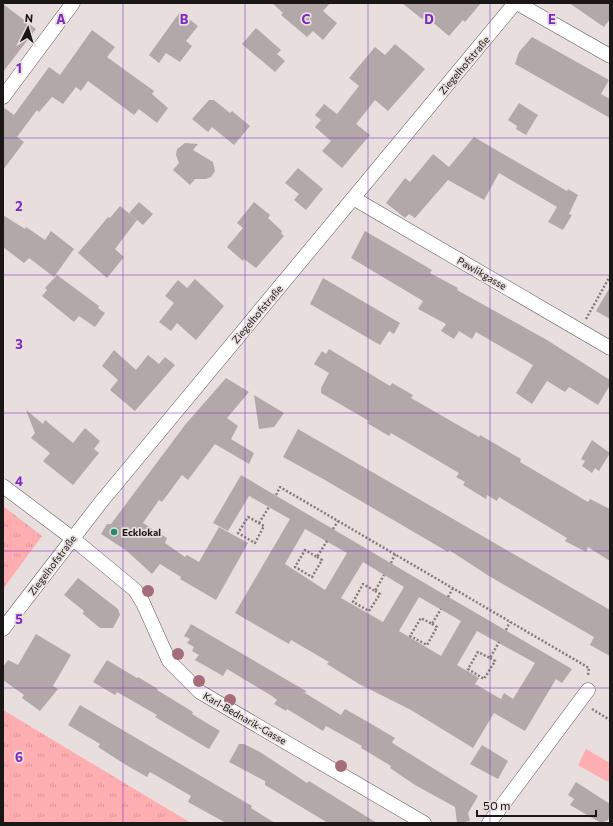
<svg xmlns="http://www.w3.org/2000/svg" width="613" height="826" font-family="Commissioner,sans-serif">
<style>
.grass{fill:url(#grass-tufts)}
.pitch{fill:#feadb1}
.building{fill:#b3a8a9;fill-rule:evenodd}
.lines{fill:none;stroke-linecap:round;stroke-linejoin:round}
.street-casing{stroke:#62595a;stroke-width:15}
.path{stroke:#827b7b;stroke-width:2.5;stroke-dasharray:2 2;stroke-linecap:butt}
.street{stroke:#fff;stroke-width:14}
.tree{fill:#a56d77}
.grid{fill:none;stroke:#7b2cbf;stroke-width:1;stroke-opacity:0.55}
.poi-dot{fill:#238e6b;stroke:#e8dede;stroke-width:1.5}
.labels{text-anchor:middle;stroke-width:3.5;stroke-linejoin:round;paint-order:stroke}
.street-label{font-size:10px;fill:#1b1717;stroke:#e8dede}
.poi-label{font-size:10px;font-weight:bold;fill:#1b1717;stroke:#e8dede;text-anchor:start}
.grid-label{font-size:13px;text-anchor:middle;font-weight:bold;fill:#7b2cbf;stroke:#e8dede;stroke-width:3.5;stroke-linejoin:round;paint-order:stroke}
</style>
<defs>
<pattern id="grass-tufts" width="24" height="20" patternUnits="userSpaceOnUse"><rect width="24" height="20" fill="#feadb1"/><path d="M3 7l-1-3M5 7V3M7 7l1-3M15 17l-1-3M17 17v-4M19 17l1-3" fill="none" stroke="#d99498"/></pattern>
</defs>
<rect width="100%" height="100%" fill="#e8dede"/>
<path class="grass" d="M3 506 42 536 3 589Z
M3 710 191 823H3Z"/>
<path class="pitch" d="M586 749 610 763V778L608 782 578 765Z"/>
<path class="building" d="M272 3H330L323 11 337 23 323 40 313 31 307 37 281 15 283 13Z
M402 3H481L465 22 463 20 449 36 425 16 422 19Z
M569 3H610V19L604 27Z
M3 4 36 29 3 72Z
M180 12 198 26 186 41 192 46 180 62 166 53 159 63 149 55Z
M256 28 281 50 277 54 285 61 275 72 242 44Z
M92 30 115 47 107 57 154 91 152 94 168 108 157 123 139 109 134 115 88 81 81 91 76 87 63 104 52 97 39 112 37 110 17 137 24 142 3 170V107L14 115 49 67 60 75Z
M532 37 609 80 601 94 610 99V118L515 64 519 52Z
M395 44 425 69 388 111 375 100 356 124 370 135 342 168 322 151 331 141 315 127 321 120 315 115 324 104 337 114 359 86 349 78 375 47 385 55Z
M209 100H214L230 113 232 111 250 126 234 145 212 127 208 132 192 119Z
M519 103 538 115 526 135 516 129 517 126 508 120Z
M474 137 567 191 568 189 578 195 569 214 572 215 563 230 548 222 557 207 499 173 484 200 448 180 415 218 409 214 405 218 386 203 405 178 410 182 433 154 449 167Z
M185 143 198 144 193 150 213 162 215 171 211 177 206 179H195L190 185 173 170 179 163 176 155 177 149Z
M298 168 323 189 306 210 294 200 299 194 285 183Z
M139 202 153 214 143 225 129 213Z
M254 202 270 215 268 218 282 231 281 233 284 236 256 268 244 259 243 261 227 247 243 228 237 223Z
M120 206 137 220 115 249 124 257 107 278 78 253 108 217 110 218Z
M3 215 25 229 26 227 45 240 51 231 74 249 54 277 29 258 24 263 3 247Z
M365 231 432 270 430 273 458 288 457 290 547 340 610 380V385L598 405 569 387 565 392 547 381 532 404 516 393 533 365 476 332 472 339 459 331 454 339 441 331 446 324 418 309 423 301 351 258Z
M57 275 99 306 98 308 105 313 95 327 79 316 74 322 42 296 47 290 45 288Z
M323 278 400 323 394 334 389 331 380 345 310 304Z
M195 279 224 306 196 340 177 323 171 331 159 322 174 303 165 296 178 280 187 288Z
M610 287V319L596 311Z
M329 349 390 386 392 383 413 395 411 398 479 437 480 435 521 459 520 462 588 502 590 499 610 509V561L588 547 586 552 565 541 567 538 499 497 497 501 487 495 486 499 463 485 465 482 456 477 459 473 391 433 389 436 367 423 369 421 321 393V388L329 373 314 364 322 351 326 354Z
M114 350 136 370 148 355 159 364 165 357 175 365 135 411 110 390 118 380 102 366Z
M226 378 249 392 227 418 238 426 231 439 254 453 249 464 215 444 188 480 182 475 162 502 159 500 143 523 167 538 165 543 185 557 187 555 199 562 219 527 248 543 216 600 180 579 181 577 160 564 152 574 127 551 101 534 107 524H111L185 425Z
M254 395 284 413 274 427 259 429Z
M26 410 43 424 45 420 73 443 85 428 100 441 94 449 99 453 73 485 43 461 50 453 31 438 35 433Z
M298 429 610 610V656L590 645 594 637 489 576 449 550 448 552 325 480 283 457Z
M592 440 610 453 599 471 595 468 592 473 582 466 585 461 581 459Z
M241 475 445 595 572 669 562 683 556 679 525 731 494 713 473 748 411 710 359 684 327 664 329 662 291 640 289 644 235 613 290 519 249 496 228 531 213 523ZM305 529 347 553 325 590 285 564ZM363 562 404 587 383 622 341 598ZM419 597 461 621 441 656 399 631ZM477 631 535 663 513 699 504 693 501 699 475 684 479 678 457 665Z
M78 578 118 609 120 615 113 628H100L83 614 84 611 64 595Z
M191 624 306 691 305 693 341 715 345 709 368 722 395 738 392 742 394 744 478 796 468 813 470 821 457 823 455 807 415 785 390 768 391 766 361 748 362 746 326 726 323 731 287 709 286 711 274 704 277 700 272 696 227 669 223 676 195 660 199 655 192 651 194 647 187 643 190 639 184 636Z
M36 634 71 655 53 686 58 689 40 711 22 698 24 695 3 680V667L8 660 18 665Z
M107 660 137 678 138 677 158 689 157 690 193 712 192 714 220 731 209 749 155 717 157 715 117 692 115 695 93 682Z
M80 705 252 806 251 808 275 823H226L188 802 191 796 150 772 147 777 126 765 98 747 100 744 68 725Z
M239 744H244L260 752 307 783 309 781 377 823H328L265 785V781L229 762Z
M482 745 508 761 498 779 470 764Z
M576 782 610 804V816L608 820 601 823 570 805 574 799 568 795Z"/>
<g class="lines">
<defs>
<path id="street" d="M517 3 610 56
M3 97 73 3
M353 198 610 348
M3 486 72 538 135 590 143 603 169 661 200 692 424 823
M3 629 101 502 515 3
M489 823 588 690"/>
</defs>
<use href="#street" class="street-casing"/>
<path class="path" d="M586 319 610 276
M276 495 280 487 589 668 588 675
M248 517 264 526 255 543 238 533Z
M259 523 269 507
M333 529 338 521
M317 557 322 560 312 577 295 567 305 550 317 557 327 541
M391 563 395 554
M375 591 380 594 369 611 353 602 363 584 375 591 384 575
M448 597 453 588
M432 624 437 627 427 645 410 636 421 618 432 624 441 609
M506 630 510 622
M490 658 495 661 484 679 468 669 478 652 490 658 499 642
M592 709 610 720"/>
<use href="#street" class="street"/>
</g>
<g class="tree">
<circle cx="148" cy="591" r="6"/>
<circle cx="178" cy="654" r="6"/>
<circle cx="199" cy="681" r="6"/>
<circle cx="230" cy="700" r="6"/>
<circle cx="341" cy="766" r="6"/>
</g>
<path class="grid" d="M123 3V823M245 3V823M368 3V823M490 3V823M3 138H610M3 275H610M3 413H610M3 551H610M3 688H610"/>
<circle class="poi-dot" cx="114" cy="532" r="4"/>
<g class="labels">
<g class="street-label">
<text transform="translate(464 65) rotate(-50)" y="4">Ziegelhofstraße</text>
<text transform="translate(482 273) rotate(30)" y="4">Pawlikgasse</text>
<text transform="translate(257 314) rotate(-50)" y="4">Ziegelhofstraße</text>
<text transform="translate(52 565) rotate(-53)" y="4">Ziegelhofstraße</text>
<text transform="translate(245 718) rotate(30)" y="4">Karl-Bednarik-Gasse</text>
</g>
<g class="poi-label">
<text x="122" y="536">Ecklokal</text>
</g>
</g>
<g class="grid-label">
<text x="61" y="24">A</text>
<text x="184" y="24">B</text>
<text x="306" y="24">C</text>
<text x="429" y="24">D</text>
<text x="552" y="24">E</text>
<text x="19" y="73">1</text>
<text x="19" y="211">2</text>
<text x="19" y="349">3</text>
<text x="19" y="486">4</text>
<text x="19" y="624">5</text>
<text x="19" y="762">6</text>
</g>
<rect width="613" height="826" fill="none" stroke="#1b1717" stroke-width="8"/>
<g transform="translate(28 28) rotate(5)" stroke="#e8dede" stroke-width="3" paint-order="stroke">
<path d="M0-3L7 15L0 10L-7 15Z" fill="#1b1717"/>
<text y="-6" font-size="11" font-weight="bold" text-anchor="middle" fill="#1b1717">N</text>
</g>
<path d="M477 810v6h119v-6" fill="none" stroke="#1b1717" stroke-width="2"/>
<text x="483" y="810" font-size="12" fill="#1b1717" stroke="#e8dede" stroke-width="3" paint-order="stroke">50 m</text>
</svg>
